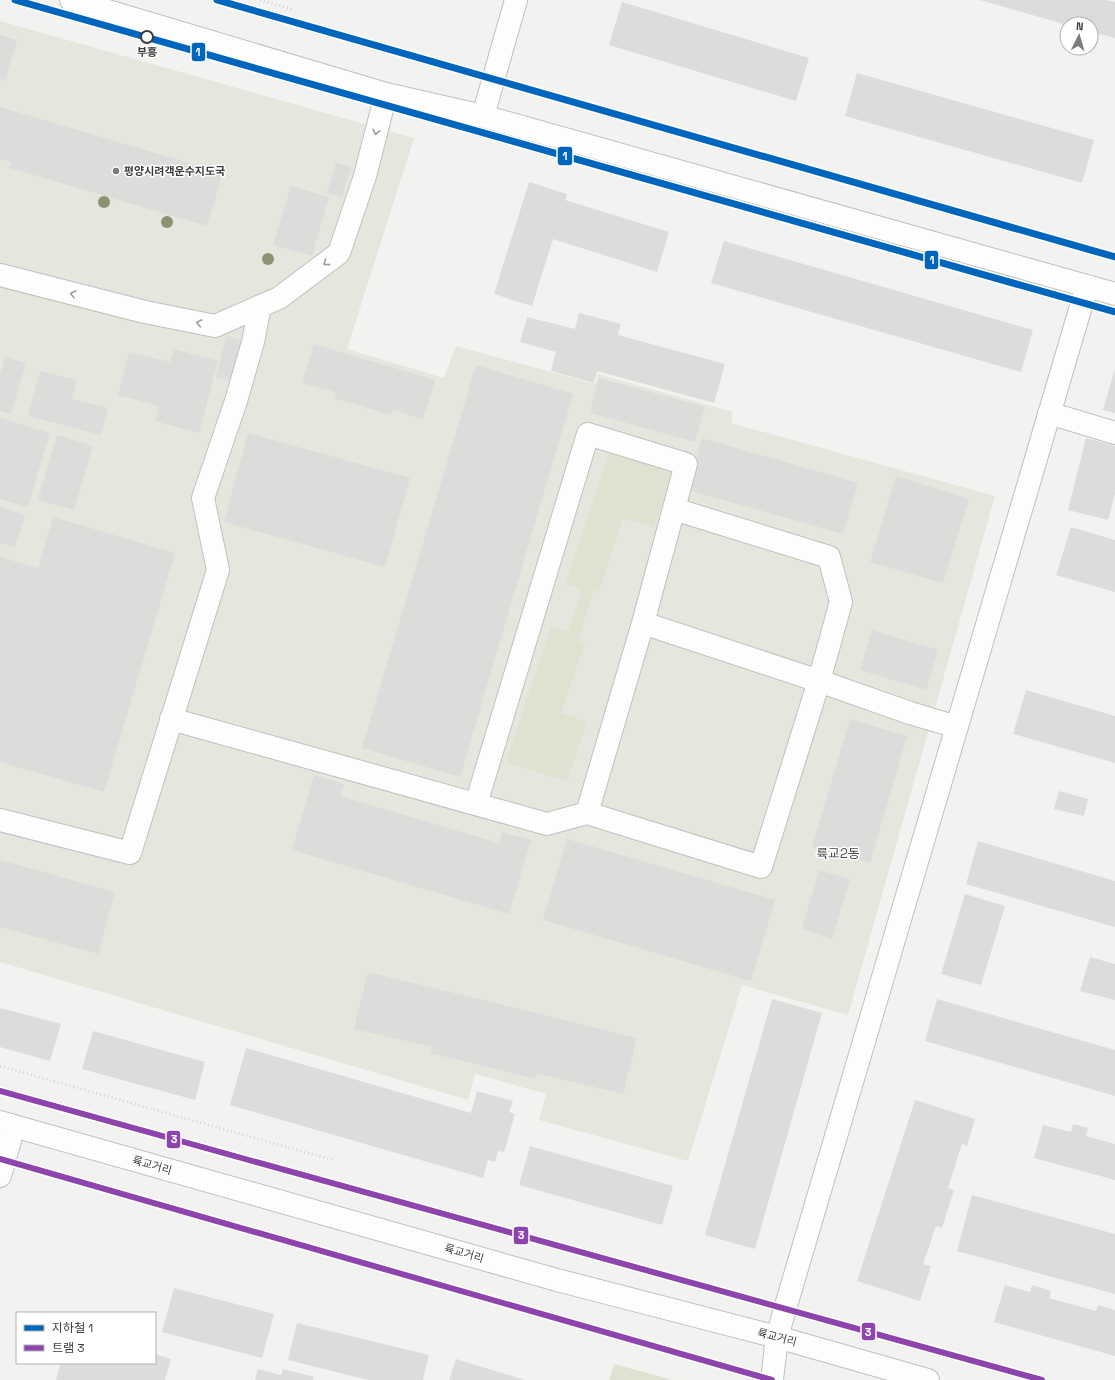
<svg xmlns="http://www.w3.org/2000/svg" width="1115" height="1380" font-family="'Space Grotesk','Noto Sans KR',sans-serif">
<style>
.built{fill:#e4e7de}
.green{fill:#dfe2d0}
.building{fill:#dcdcdb}
.lines{fill:none;stroke-linecap:round;stroke-linejoin:round}
.minor-casing{stroke:#c0c1be;stroke-width:24}
.major-casing{stroke:#c0c1be;stroke-width:24}
.path{stroke:#d2d2d1;stroke-width:2.5;stroke-dasharray:1 3;stroke-linecap:butt}
.minor{stroke:#fdfdfd;stroke-width:22}
.major{stroke:#fdfdfd;stroke-width:22}
.tram-1-casing{stroke:#fff;stroke-width:9}
.tram-1{stroke:#8e44ad;stroke-width:6}
.metro-1-casing{stroke:#fff;stroke-width:10}
.metro-1{stroke:#0065bd;stroke-width:7}
.tree{fill:#8e9272}
.oneway{stroke:#9d9d9c}
.stop-dot{fill:#fff;stroke:#3d3d3b;stroke-width:2}
.poi-dot{fill:#7c7d7a;stroke:#fff;stroke-width:1.5}
.labels{text-anchor:middle;stroke-width:3;stroke-linejoin:round;paint-order:stroke}
.stop-label{font-size:11px;font-weight:bold;fill:#3d3d3b;stroke:#fff}
.poi-label{font-size:11px;font-weight:bold;fill:#3d3d3b;stroke:#fff;text-anchor:start}
.street-label{font-size:11px;fill:#3d3d3b;stroke:#fff}
.quarter-label{font-size:13px;fill:#484844;stroke:#fff}
.line-badge{stroke:#fff;stroke-width:1.5}
.badge-label{font-size:11px;text-anchor:middle;font-weight:bold;fill:#fff}
</style>
<rect width="100%" height="100%" fill="#f2f3f0"/>
<path class="built" d="M0 21 414 138 347 349 444 378 456 346 595 384 598 374 733 412 731 423 995 496 848 1015 742 985 688 1161 539 1120 546 1094 475 1074 468 1100 0 962Z"/>
<path class="green" d="M610 450 673 471 654 528 623 518 599 592 594 590 578 640 585 643 561 713 587 722 567 782 506 762 551 626 568 632 582 590 566 584Z
M614 1364 673 1380H609Z"/>
<path class="building" d="M980 0H1106L1115 2V38L1091 32V24L1067 25Z
M622 2 809 58 796 101 609 45Z
M0 35 17 40 5 81 0 79Z
M857 73 1094 140 1082 183 845 116Z
M0 107 223 173 207 226 10 168 12 162 0 159Z
M336 163 351 167 342 197 327 193Z
M529 182 567 194 565 200 669 232 657 272 553 239 532 306 494 294Z
M291 186 329 197 312 256 273 245Z
M724 241 1033 330 1021 372 711 283Z
M579 313 621 324 618 335 725 364 714 403 597 371 594 383 551 371 556 352 520 342 527 317 575 329Z
M226 336 243 341 233 381 216 377Z
M314 344 435 380 423 419 393 410 391 415 334 398 335 392 302 383Z
M174 349 218 361 199 433 155 421 159 406 118 395 129 352 170 362Z
M5 357 26 363 11 414 0 411V375Z
M476 365 573 394 460 777 362 748Z
M1115 369V413L1103 410Z
M40 371 77 380 72 399 108 408 101 435 28 416Z
M599 378 705 407 695 442 590 413Z
M0 418 50 433 28 507 0 499Z
M248 433 410 478 385 567 224 522Z
M57 435 93 446 74 510 38 500Z
M702 438 858 483 843 534 688 490Z
M1086 438 1115 446V493L1108 520 1068 510Z
M896 476 969 499 943 583 870 562Z
M0 507 25 515 15 547 0 543Z
M53 517 175 553 104 792 0 762V557L38 568Z
M1071 527 1115 540V592L1056 575Z
M872 630 938 650 926 690 860 670Z
M1026 690 1115 716V763L1013 734Z
M850 719 907 736 870 863 812 847Z
M314 775 344 784 340 796 499 843 502 832 531 840 509 914 292 850Z
M1059 791 1088 799 1084 816 1054 809Z
M567 839 775 900 751 981 543 920Z
M978 841 1115 881V927L966 884Z
M0 860 115 892 98 954 0 927Z
M819 870 850 879 832 939 802 929Z
M965 894 1005 906 981 985 941 974Z
M1090 957 1115 964V1000L1080 991Z
M368 972 637 1038 623 1094 537 1073 536 1079 430 1053 432 1047 354 1029Z
M772 999 822 1013 755 1249 705 1235Z
M937 999 1115 1050V1096L925 1041Z
M0 1008 61 1024 50 1061 0 1047Z
M93 1031 205 1062 195 1100 82 1069Z
M246 1048 471 1113 477 1091 513 1101 509 1112 515 1114 504 1152 498 1151 495 1162 488 1160 483 1178 230 1105Z
M915 1100 975 1119 967 1146 962 1144 948 1188 954 1190 942 1228 936 1226 923 1264 931 1266 920 1301 857 1281Z
M1073 1124 1088 1128 1086 1136 1115 1144V1180L1034 1158 1043 1125 1071 1132Z
M530 1146 673 1186 662 1225 519 1185Z
M972 1195 1115 1234V1294L957 1251Z
M1005 1285 1030 1292 1032 1285 1051 1291 1049 1298 1096 1311 1098 1305 1115 1310V1356L994 1322Z
M174 1288 274 1314 262 1358 162 1332Z
M297 1323 429 1355 423 1380H368L288 1360Z
M155 1354 171 1359 165 1380H56L60 1365 56 1363H155Z
M456 1359 525 1380H449Z
M258 1369 281 1375 283 1369 314 1377 313 1380H255Z"/>
<g class="lines">
<defs>
<path id="minor" d="M71 0 386 94 483 116 1115 294
M483 116 516 0
M0 275 145 312 215 326 279 298 339 253 365 176 386 94
M1049 413 1115 433
M643 623 819 681 910 713 957 727
M171 719 547 824 587 813 761 867 819 681 841 602 829 557 674 509
M476 804 588 434 686 464 643 623 587 813
M0 820 130 853 218 570 203 498 236 401 253 342 260 306
M0 1176 14 1126
M772 1380 777 1337 785 1309 1087 286"/>
<path id="major" d="M0 1122 557 1280 777 1337 928 1380"/>
</defs>
<use href="#minor" class="minor-casing"/>
<use href="#major" class="major-casing"/>
<path class="path" d="M260 0 294 10
M0 1066 333 1160"/>
<use href="#minor" class="minor"/>
<use href="#major" class="major"/>
<defs>
<path id="tram-1" d="M0 1091 1042 1380
M0 1159 772 1380"/>
</defs>
<use href="#tram-1" class="tram-1-casing"/>
<use href="#tram-1" class="tram-1"/>
<defs>
<path id="metro-1" d="M15 0 1115 312
M217 0 1115 257"/>
</defs>
<use href="#metro-1" class="metro-1-casing"/>
<use href="#metro-1" class="metro-1"/>
</g>
<g class="tree">
<circle cx="104" cy="202" r="6"/>
<circle cx="167" cy="222" r="6"/>
<circle cx="268" cy="259" r="6"/>
</g>
<defs><path id="oneway-chevron" d="M-2-3.5L2.5 0L-2 3.5" fill="none" stroke-width="1.6" stroke-linecap="round" stroke-linejoin="round"/></defs>
<g class="oneway">
<use href="#oneway-chevron" transform="translate(376 132) rotate(104)"/>
<use href="#oneway-chevron" transform="translate(326 263) rotate(143)"/>
<use href="#oneway-chevron" transform="translate(73 294) rotate(-166)"/>
<use href="#oneway-chevron" transform="translate(199 323) rotate(-169)"/>
</g>
<circle class="stop-dot" cx="147" cy="37" r="6"/>
<circle class="poi-dot" cx="116" cy="171" r="4"/>
<g class="labels">
<g class="stop-label">
<text x="147" y="56">부흥</text>
</g>
<g class="poi-label">
<text x="124" y="175">평양시려객운수지도국</text>
</g>
<g class="street-label">
<text transform="translate(152 1165) rotate(16)" y="4">륙교거리</text>
<text transform="translate(464 1253) rotate(16)" y="4">륙교거리</text>
<text transform="translate(777 1337) rotate(15)" y="4">륙교거리</text>
</g>
<g class="quarter-label">
<text x="838" y="858">륙교2동</text>
</g>
</g>
<g class="line-badge">
<rect x="191" y="42" width="15" height="20" rx="4" fill="#0065bd"/>
<rect x="557" y="146" width="16" height="20" rx="4" fill="#0065bd"/>
<rect x="924" y="250" width="15" height="20" rx="4" fill="#0065bd"/>
<rect x="166" y="1130" width="15" height="19" rx="4" fill="#8e44ad"/>
<rect x="513" y="1226" width="16" height="19" rx="4" fill="#8e44ad"/>
<rect x="861" y="1322" width="15" height="19" rx="4" fill="#8e44ad"/>
</g>
<g class="badge-label">
<text x="198" y="56">1</text>
<text x="565" y="160">1</text>
<text x="932" y="264">1</text>
<text x="174" y="1143">3</text>
<text x="521" y="1239">3</text>
<text x="868" y="1336">3</text>
</g>
<rect x="16" y="1312" width="140" height="52" fill="#ffffff" stroke="#b1b1b1"/>
<rect x="24" y="1325" width="20" height="6" fill="#0065bd" stroke="#b1b1b1"/>
<text x="52" y="1332" font-size="12" fill="#3d3d3b">지하철 1</text>
<rect x="24" y="1345" width="20" height="6" fill="#8e44ad" stroke="#b1b1b1"/>
<text x="52" y="1352" font-size="12" fill="#3d3d3b">트램 3</text>
<g transform="translate(1079 36) rotate(5)"><circle r="19" fill="#ffffff" stroke="#b1b1b1"/>
<path d="M0-3L7 15L0 10L-7 15Z" fill="#7c7d7a"/>
<text y="-6" font-size="11" font-weight="bold" text-anchor="middle" fill="#3d3d3b">N</text>
</g>
</svg>
